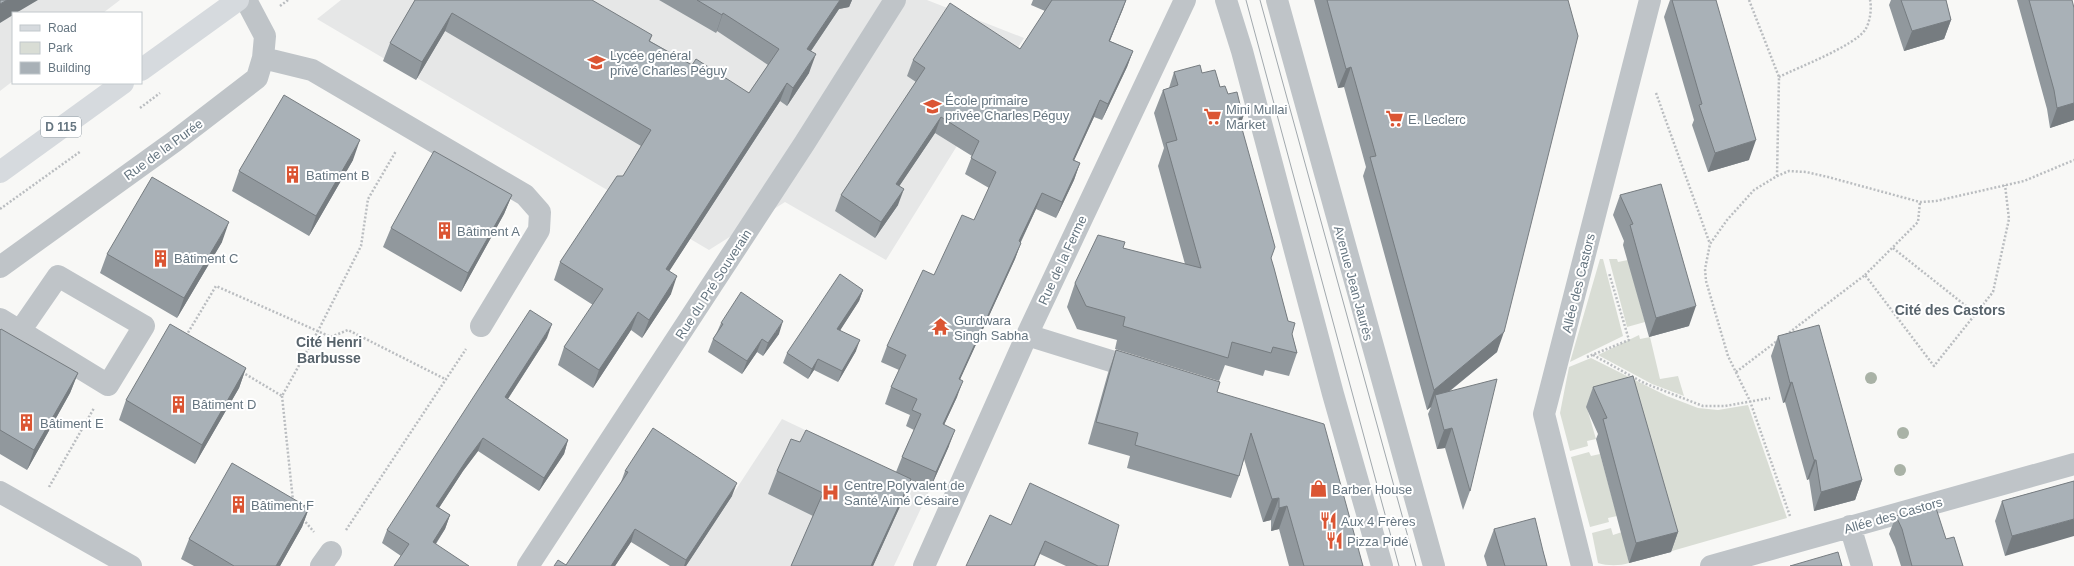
<svg xmlns="http://www.w3.org/2000/svg" width="2074" height="566" font-family="Arial,sans-serif">
<style>
.built{fill:#e6e7e7}
.green{fill:#d9ddd5}
.lines{fill:none;stroke-linecap:round;stroke-linejoin:round}
.path{stroke:#babdc0;stroke-width:2.5;stroke-dasharray:2 2;stroke-linecap:butt}
.minor{stroke:#bfc4c8;stroke-width:22}
.major{stroke:#d6dade;stroke-width:22}
.tram{stroke:#a1a8ad;stroke-width:1}
.tree{fill:#a9b2a6}
.wall{fill:#91989d}
.shaded-wall{fill:#767c80}
.building{fill:#a9b1b7;stroke:#767c80}
.labels{text-anchor:middle;stroke-width:4;stroke-linejoin:round;paint-order:stroke}
.shield{fill:#fff;stroke:#939ea6;stroke-width:1}
.shield-label{font-size:12px;font-weight:bold;fill:#657580}
.poi-label{font-size:13px;fill:#657580;stroke:#fff;text-anchor:start}
.street-label{font-size:13px;fill:#657580;stroke:#fff}
.neighbourhood-label{font-size:14px;font-weight:bold;fill:#57636b;stroke:#fff}
</style>
<rect width="100%" height="100%" fill="#f8f8f6"/>
<path class="built" d="M0 0H120L103 13H13V81L0 91Z
M341 0H927L1024 38 886 260 785 202 709 250 317 19Z
M782 419 930 489 894 566H686Z"/>
<path class="green" d="M1600 259H1603L1623 336 1570 362Z
M1609 259H1617L1618 262 1628 260 1645 322 1627 327Z
M1639 335 1640 339 1650 337 1660 379 1678 376 1684 396 1652 384 1598 355Z
M1591 358 1667 396 1698 408 1718 410 1748 405 1787 518 1672 551 1587 408 1596 439 1587 441 1588 446 1570 451 1560 413 1569 367Z
M1589 452 1591 456 1600 454 1617 516 1608 518 1609 522 1590 527 1571 457Z
M1611 528 1613 535 1622 532 1629 563C1620 566 1607 566 1598 563L1592 533Z"/>
<g class="lines">
<path class="path" d="M1749 0 1779 77 1777 176
M280 6 288 0
M1779 77C1799 67 1854 46 1865 30 1870 23 1872 8 1870 0
M1656 93 1710 244
M140 108 160 93
M0 209 81 151
M1893 248 1976 314
M1865 275 1918 222 1920 202
M1786 335 1865 275 1934 366 1993 292 2009 219 2005 185
M186 336 216 286 331 337 348 330 445 379
M1593 355 1644 383 1703 406H1725L1770 398
M1587 357 1629 340 1609 273
M242 372 282 396 318 331 361 246 368 199 396 151
M1736 372 1777 341
M282 396 293 501
M49 487 94 408
M1790 516 1750 401 1728 356 1706 281 1705 269 1710 244 1727 220 1754 190 1777 176 1789 171 1806 172 1828 177 1920 202 1936 201 2024 181 2074 160
M303 519 314 532
M346 530 466 349"/>
<path class="minor" d="M1226 0 1242 51 1333 394 1382 566
M1277 0 1434 566
M263 58 312 70 525 195 540 212 539 230 481 326
M0 267 175 141 257 78 263 58 265 36 246 0
M0 319 108 385 144 326 58 276 20 331
M1027 335 1140 370
M0 492 131 566
M1850 526 1862 566
M321 566 331 552
M528 566 804 144 895 0
M924 566 1027 335 1185 0
M1582 566 1544 414 1650 0
M1711 566 2074 464"/>
<path class="major" d="M141 70 238 0
M0 172 123 83"/>
<path class="tram" d="M1246 0 1399 566
M1260 0 1416 566"/>
</g>
<g class="tree">
<circle cx="1871" cy="378" r="6"/>
<circle cx="1903" cy="433" r="6"/>
<circle cx="1900" cy="470" r="6"/>
</g>
<path class="wall" d="M415 0 652 35 650 41 692 65 749 93 768 65 717 31 716 33 659 0H852L849 7 839 9 811 51 809 73 787 106 780 101 669 271 671 294 642 338 631 330 593 388 558 365 564 347 593 305 554 280 560 262 623 176 641 146 445 31 416 80 383 61 390 43Z
M1033 0H1126L1110 41 1133 51 1127 67 1102 120 1094 117 1074 160 1080 163 1074 180 1056 218 1036 209 1021 242 1015 259 960 379 957 397 944 425 949 446 930 489 911 480 902 502 873 566H791L813 516 768 494 777 471 800 442 896 472 902 457 914 430 906 426 910 415 885 404 891 387 899 370 881 362 887 346 934 275 974 220 989 188 965 174 972 156 935 133 899 186 898 205 875 238 835 211 841 195 916 82 907 76 913 60 1020 49 1045 11 1031 5Z
M1314 0H1568L1497 352 1450 391 1470 491 1463 510 1445 448 1437 449 1428 414 1431 407 1427 410 1363 176 1366 167 1344 87 1338 88Z
M1670 0H1716L1749 160 1708 172 1692 125 1694 120 1664 17Z
M1891 0H1946L1951 20 1944 39 1904 51 1889 5Z
M2017 0H2072L2074 120 2050 128 2047 109Z
M1174 72 1202 73 1220 87 1228 94 1243 117 1241 123 1271 258 1288 321 1292 334 1297 353 1289 376 1265 370 1263 376 1225 365 1219 381 1115 349 1117 340 1077 329 1067 307 1075 283 1123 248 1185 264 1158 166 1164 148 1154 113 1163 90 1169 88Z
M353 160 309 236 232 191 239 171Z
M512 195 504 214 461 292 383 247 391 228Z
M1620 195 1689 326 1649 337 1623 245 1624 241 1613 215Z
M222 242 177 318 100 273 107 254Z
M863 290 859 301 840 330 856 351 838 382 814 370 808 379 783 363 787 353Z
M721 323 779 334 763 356 757 352 742 374 708 352 713 339 717 332Z
M0 330 78 373 70 393 27 470 0 454Z
M1778 336 1862 480 1855 500 1814 511 1809 479 1807 480 1785 402 1783 403 1771 356Z
M547 338 508 399 568 440 564 454 539 491 478 451 463 471 439 508 450 515 445 529 436 544 401 556 382 543 387 530Z
M1116 350 1217 392 1363 566H1289L1279 529 1271 531V520L1263 522 1244 459 1239 476 1231 498 1127 468 1130 456 1088 444 1108 373Z
M246 368 239 388 195 464 119 420 126 400Z
M1593 387 1678 532 1671 552 1629 563 1596 439 1598 434 1586 407Z
M625 471 732 496 686 566H670L631 542 615 566H554L566 565 621 482Z
M2074 481 2005 556 1995 521 2002 501Z
M309 508 302 527 280 566H194L181 559 189 539Z
M1896 516 1963 566H1901L1895 547 1889 534Z
M1011 525 1108 566H1066L1040 554Z
M1494 529 1543 551 1547 566H1487L1484 556Z"/>
<path class="shaded-wall" d="M7 0H38L16 13H13V15L0 23V4Z
M840 0H852L849 7 839 9 800 67 807 49Z
M1126 0 1123 9 1103 57 1109 41Z
M452 13 445 31 416 80 422 62Z
M723 13 717 31 716 33 722 15Z
M1951 20 1944 39 1904 51 1912 31Z
M1133 51 1127 67 1102 120 1108 104Z
M816 54 809 73 787 106 793 88Z
M1351 67 1344 87 1338 88 1346 69Z
M787 83 780 101 659 287 666 269Z
M1100 100 1094 117 1067 176 1073 160Z
M2074 103V120L2050 128 2057 108Z
M941 117 935 133 890 200 896 184Z
M1243 117 1235 140 1239 118Z
M360 140 353 160 309 236 316 216Z
M1756 140 1749 160 1708 172 1715 153Z
M1080 163 1074 180 1056 218 1062 202Z
M904 189 898 205 875 238 881 222Z
M1042 193 1036 209 1013 258 1019 241Z
M512 195 504 214 461 292 468 273Z
M229 222 222 242 177 318 184 298Z
M1021 243 1015 259 953 395 959 379Z
M677 276 671 294 642 338 649 320Z
M863 290 859 301 834 340 837 329Z
M1696 306 1689 326 1649 337 1656 318Z
M638 312 631 330 593 388 599 370Z
M783 321 779 334 763 356 768 343Z
M552 324 547 338 500 411 505 397Z
M1504 332 1497 352 1437 401 1435 395 1431 407 1427 410 1434 390Z
M762 339 757 352 742 374 747 361Z
M860 340 856 351 838 382 842 371Z
M818 359 814 370 808 379 812 369Z
M246 368 239 388 195 464 202 445Z
M78 373 70 393 27 470 34 450Z
M963 381 957 397 937 440 943 424Z
M1792 382 1785 402 1783 403 1790 383Z
M1452 428 1445 448 1437 449 1444 430Z
M955 430 949 446 930 489 936 472Z
M483 438 478 451 463 471 431 520 436 506 468 458Z
M568 440 564 454 539 491 544 478Z
M1814 460H1816L1809 479 1807 480Z
M911 479 902 502 873 566H871Z
M1862 480 1855 500 1814 511 1821 492Z
M737 483 732 496 686 566H684L686 560Z
M1279 498 1271 520 1263 522 1272 499Z
M1287 506 1279 529 1271 531 1279 508Z
M309 508 302 527 280 566H276Z
M450 515 445 529 428 555 433 542Z
M2074 519V536L2005 556 2012 536Z
M635 529 631 542 615 566H611Z
M1678 532 1671 552 1629 563 1636 543Z
M1045 541 1040 554 1035 566H1034Z"/>
<path class="building" d="M0 0H7L0 4Z
M415 0H592L652 35 649 41 692 65 696 59 749 93 779 49 723 13 722 15 697 0H840L807 49 816 54 793 88 787 83 666 269 677 276 649 320 638 312 599 370 564 347 603 289 560 262 617 176H623L651 130 452 13 422 62 390 43Z
M1052 0H1126L1109 41 1133 51 1108 104 1100 100 1073 160 1080 163 1062 202 1042 193 1019 241 1021 243 959 379 963 381 943 424 955 430 936 472 902 457 921 414 912 410 917 399 891 387 906 355 887 346 923 270 934 275 962 215 974 220 996 172 971 158 979 141 941 117 896 184 904 189 881 222 841 195 925 68 913 60 950 3 1020 49Z
M1327 0H1568L1578 36 1504 332 1434 390 1370 157 1376 156 1351 67 1346 69Z
M1672 0H1716L1756 140 1715 153 1699 105 1702 104Z
M1901 0H1946L1951 20 1912 31Z
M2029 0H2072L2074 8V103L2057 108 2054 90Z
M1200 65 1202 73 1215 70 1220 87 1225 86 1228 94 1237 92 1243 117 1239 118 1275 247 1271 258 1274 268 1288 321 1295 323 1292 334 1297 353 1273 347 1271 353 1232 342 1228 358 1123 326 1125 317 1086 306 1075 283 1098 235 1125 242 1123 248 1201 268 1166 143 1177 140 1163 90 1178 85 1174 72Z
M284 95 360 140 316 216 239 171Z
M434 151 512 195 468 273 391 228Z
M152 177 229 222 184 298 107 254Z
M1661 184 1696 306 1656 318 1630 225 1633 224 1620 195Z
M840 274 863 290 837 329 860 340 842 371 818 359 812 369 787 353Z
M741 292 783 321 768 343 762 339 747 361 713 339 723 324 721 323Z
M530 310 552 324 505 397 568 440 544 478 483 438 468 458 436 506 450 515 433 542 469 566H394L409 544 387 530Z
M170 324 246 368 202 445 126 400Z
M1819 325 1862 480 1821 492 1816 460H1814L1792 382 1790 383 1778 336Z
M1 329 78 373 34 450 0 430V330Z
M1116 350 1220 382 1217 392 1324 424 1363 566H1304L1287 506 1279 508V498L1272 499 1251 433 1239 476 1135 445 1138 433 1096 422Z
M1633 376 1678 532 1636 543 1603 419 1607 418 1593 387Z
M1497 379 1470 491 1452 428 1444 430 1435 395Z
M653 428 737 483 686 560 635 529 611 566H554L558 560 566 565 628 472 625 471Z
M806 430 911 479 871 566H791L823 493 777 471 791 439 800 442Z
M232 463 309 508 276 566H234L189 539Z
M2074 481V519L2012 536 2002 501Z
M1030 483 1119 525 1108 566H1098L1045 541 1034 566H966L990 515 1011 525Z
M1935 505 1946 539 1954 537 1963 566H1912L1902 529 1896 516Z
M1535 518 1543 551 1547 566H1505L1494 529Z
M1838 552 1842 566H1790Z"/>
<defs>
<symbol id="school-bare" viewBox="-9 -9 18 18"><path d="M0-5L7-2L0 1L-7-2ZM-4 1L0 2.5L4 1V4Q0 6-4 4Z" fill="#db5533" stroke="#fff" stroke-width="2.5" paint-order="stroke"/></symbol>
<symbol id="supermarket-bare" viewBox="-9 -9 18 18"><path d="M-6-5.5h2.5l.6 2H6L4.5 2H-2.5L-4.4-4H-6ZM-1.5 3.2a1.3 1.3 0 1 0 .1 0ZM3 3.2a1.3 1.3 0 1 0 .1 0Z" fill="#db5533" stroke="#fff" stroke-width="2.5" paint-order="stroke"/></symbol>
<symbol id="building-bare" viewBox="-9 -9 18 18"><path d="M-4-6H4V6H1V3H-1V6H-4ZM-2.5-4.3h1.7v1.8h-1.7ZM.8-4.3h1.7v1.8H.8ZM-2.5-1h1.7V.8h-1.7ZM.8-1h1.7V.8H.8Z" fill="#db5533" stroke="#fff" stroke-width="2.5" paint-order="stroke"/></symbol>
<symbol id="temple-bare" viewBox="-9 -9 18 18"><path d="M0-6L5-2H3V0L6.5 2.5H4V6H1.5V3h-3V6H-4V2.5H-6.5L-3 0V-2H-5Z" fill="#db5533" stroke="#fff" stroke-width="2.5" paint-order="stroke"/></symbol>
<symbol id="shop-bare" viewBox="-9 -9 18 18"><path d="M-5-2.5h2.3a2.7 3.5 0 0 1 5.4 0H5L5.5 6h-11ZM-1.5-2.5h3a1.5 2.3 0 0 0-3 0Z" fill="#db5533" stroke="#fff" stroke-width="2.5" paint-order="stroke"/></symbol>
<symbol id="hospital-bare" viewBox="-9 -9 18 18"><path d="M-5-5h3v3.5h4V-5h3V5h-3V1.5h-4V5h-3Z" fill="#db5533" stroke="#fff" stroke-width="2.5" paint-order="stroke"/></symbol>
<symbol id="restaurant-bare" viewBox="-9 -9 18 18"><path d="M-5-6h1v4h1v-4h1v4h1v-4h1v5L-1.5 .5V6h-2V.5L-5-1ZM5-6V6H3V1.5H1.5Q1.5-4 5-6Z" fill="#db5533" stroke="#fff" stroke-width="2.5" paint-order="stroke"/></symbol>
</defs>
<g fill-rule="evenodd">
<use href="#school-bare" x="584" y="50" width="25" height="25"/>
<use href="#school-bare" x="920" y="94" width="25" height="25"/>
<use href="#supermarket-bare" x="1200" y="104" width="25" height="25"/>
<use href="#supermarket-bare" x="1382" y="106" width="25" height="25"/>
<use href="#building-bare" x="280" y="162" width="25" height="25"/>
<use href="#building-bare" x="432" y="218" width="25" height="25"/>
<use href="#building-bare" x="148" y="246" width="25" height="25"/>
<use href="#temple-bare" x="928" y="314" width="25" height="25"/>
<use href="#building-bare" x="166" y="392" width="25" height="25"/>
<use href="#building-bare" x="14" y="410" width="25" height="25"/>
<use href="#shop-bare" x="1306" y="476" width="25" height="25"/>
<use href="#hospital-bare" x="818" y="480" width="25" height="25"/>
<use href="#building-bare" x="226" y="492" width="25" height="25"/>
<use href="#restaurant-bare" x="1316" y="508" width="25" height="25"/>
<use href="#restaurant-bare" x="1322" y="528" width="25" height="25"/>
</g>
<g class="labels">
<rect class="shield" x="41" y="117" width="40" height="20" rx="3"/>
<g class="shield-label">
<text x="61" y="131">D 115</text>
</g>
<g class="poi-label">
<text x="610" y="60">Lycée général<tspan x="610" dy="15">privé Charles Péguy</tspan></text>
<text x="945" y="105">École primaire<tspan x="945" dy="15">privée Charles Péguy</tspan></text>
<text x="1226" y="114">Mini Mullai<tspan x="1226" dy="15">Market</tspan></text>
<text x="1408" y="124">E. Leclerc</text>
<text x="306" y="180">Batiment B</text>
<text x="457" y="236">Bâtiment A</text>
<text x="174" y="263">Bâtiment C</text>
<text x="954" y="325">Gurdwara<tspan x="954" dy="15">Singh Sabha</tspan></text>
<text x="192" y="409">Bâtiment D</text>
<text x="40" y="428">Bâtiment E</text>
<text x="844" y="490">Centre Polyvalent de<tspan x="844" dy="15">Santé Aimé Césaire</tspan></text>
<text x="1332" y="494">Barber House</text>
<text x="251" y="510">Bâtiment F</text>
<text x="1341" y="526">Aux 4 Frères</text>
<text x="1347" y="546">Pizza Pidé</text>
</g>
<g class="street-label">
<text transform="translate(163 149) rotate(-36)" y="5">Rue de la Purée</text>
<text transform="translate(1062 260) rotate(-65)" y="5">Rue de la Ferme</text>
<text transform="translate(1354 283) rotate(75)" y="5">Avenue Jean Jaurès</text>
<text transform="translate(1578 283) rotate(-76)" y="5">Allée des Castors</text>
<text transform="translate(713 284) rotate(-57)" y="5">Rue du Pré Souverain</text>
<text transform="translate(1893 515) rotate(-16)" y="5">Allée des Castors</text>
</g>
<g class="neighbourhood-label">
<text x="1950" y="315">Cité des Castors</text>
<text x="329" y="347">Cité Henri<tspan x="329" dy="16">Barbusse</tspan></text>
</g>
</g>
<rect x="12" y="12" width="130" height="72" fill="#ffffff" stroke="#c1c8cc"/>
<rect x="20" y="25" width="20" height="6" fill="#d6dade" stroke="#c1c8cc"/>
<text x="48" y="32" font-size="12" fill="#657580">Road</text>
<rect x="20" y="42" width="20" height="12" fill="#d9ddd5" stroke="#c1c8cc"/>
<text x="48" y="52" font-size="12" fill="#657580">Park</text>
<rect x="20" y="62" width="20" height="12" fill="#a9b1b7" stroke="#c1c8cc"/>
<text x="48" y="72" font-size="12" fill="#657580">Building</text>
</svg>
